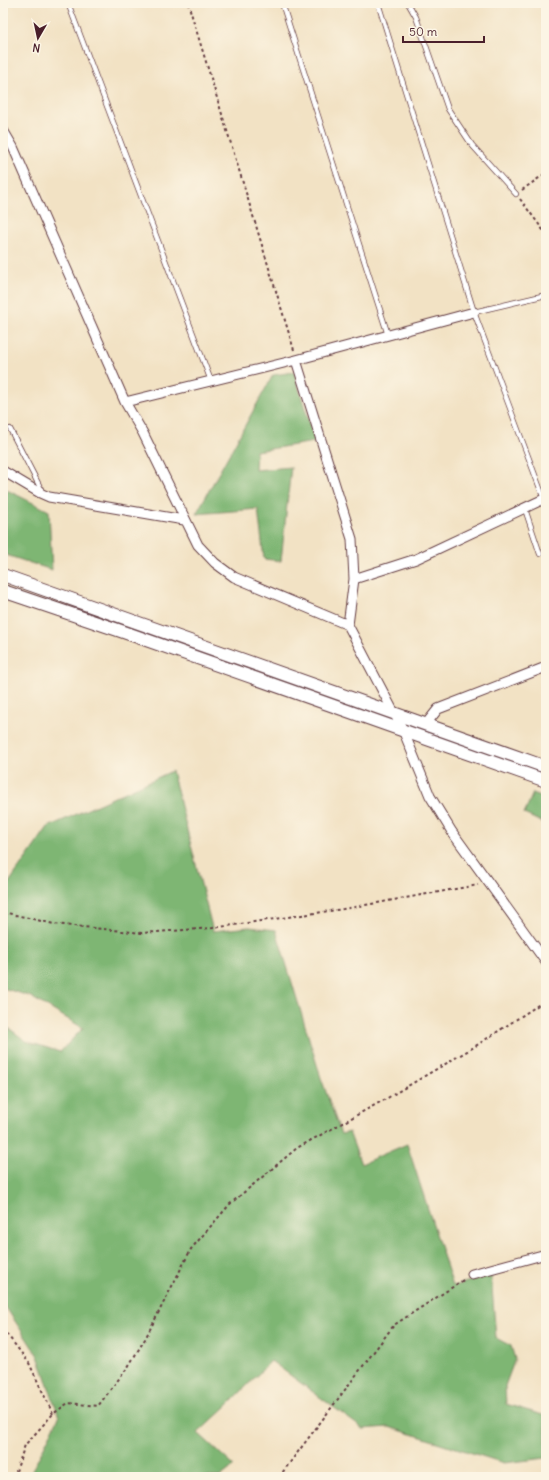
<svg xmlns="http://www.w3.org/2000/svg" width="549" height="1480" font-family="Delius,sans-serif">
<style>
.forest{fill:#7eb673;stroke:#646a4f}
.lines{fill:none;stroke-linecap:round;stroke-linejoin:round}
.service-casing{stroke:#633c42;stroke-width:6}
.minor-casing{stroke:#633c42;stroke-width:11}
.tertiary-casing{stroke:#633c42;stroke-width:14}
.path{stroke:#633c42;stroke-width:2;stroke-dasharray:3 3;stroke-linecap:butt}
.service{stroke:#fff;stroke-width:4.5}
.minor{stroke:#fff;stroke-width:9}
.tertiary{stroke:#fff;stroke-width:12}
</style>
<rect width="100%" height="100%" fill="#fcf5e5"/>
<filter id="ink" filterUnits="userSpaceOnUse"><feTurbulence type="fractalNoise" baseFrequency=".025" numOctaves="2"/><feDisplacementMap in="SourceGraphic" scale="8" xChannelSelector="R" yChannelSelector="G"/><feConvolveMatrix kernelMatrix="1 2 1 2 8 2 1 2 1" color-interpolation-filters="sRGB"/></filter>
<filter id="wash" filterUnits="userSpaceOnUse"><feTurbulence type="fractalNoise" baseFrequency=".012" numOctaves="4" result="noise"/><feDisplacementMap in="SourceGraphic" scale="16" xChannelSelector="R" yChannelSelector="G"/><feGaussianBlur stdDeviation="0.9" result="paint"/><feColorMatrix in="noise" values="0 0 0 0 0 0 0 0 0 0 0 0 0 0 0 0 0 1.4 0 .05"/><feComposite in="paint" operator="in"/></filter>
<g filter="url(#wash)">
<rect width="100%" height="100%" fill="#f2e2c4"/>
<path class="forest" d="M294 372 315 442 256 451 255 470 291 467 281 561 264 559 258 509 196 514 273 375Z
M3 488 49 511 52 570 3 554Z
M172 771 213 931 249 927 276 930 321 1078 341 1134 349 1132 361 1164 407 1144 453 1286 491 1275 496 1338 511 1346 515 1359 505 1386 506 1404 546 1416V1458L504 1463 389 1427 363 1429 271 1361 229 1404 198 1433 234 1466 220 1477H29L59 1417 38 1356 3 1303V1027L10 1029 26 1041 60 1052 83 1028 29 996 3 988V891L48 827Z
M533 793 546 798V824L524 814Z"/>
</g>
<g filter="url(#ink)">
<g class="lines">
<defs>
<path id="service" d="M68 3 211 381
M282 3 388 335
M378 3 474 312 544 499
M408 3 416 17 448 109 472 145 516 194
M474 312 546 295
M10 429 41 489 40 493
M525 509 540 554"/>
<path id="minor" d="M3 130 13 147 125 402 143 433 198 545 215 563 234 577 348 625
M296 360 352 539 354 579 348 625 403 730 430 796 452 832 546 962
M125 402 296 360 474 312
M3 471 40 493 49 497 184 520
M354 579 416 559 546 498
M426 724 438 709 546 667
M472 1274 546 1254"/>
<path id="tertiary" d="M3 575 546 767
M3 591 118 630 546 781"/>
</defs>
<use href="#service" class="service-casing"/>
<use href="#minor" class="minor-casing"/>
<use href="#tertiary" class="tertiary-casing"/>
<path class="path" d="M188 3 294 350
M522 190 546 173
M520 199 546 234
M3 912 54 924 142 933 213 928 343 909 478 885
M3 1329 29 1363 53 1414
M14 1477 25 1445 53 1414 68 1403 98 1406 128 1367 145 1339 191 1249 230 1204 297 1148 384 1100 474 1047 546 1000
M279 1477 394 1325 465 1279"/>
<use href="#service" class="service"/>
<use href="#minor" class="minor"/>
<use href="#tertiary" class="tertiary"/>
</g>
</g>
<rect width="549" height="1480" fill="none" stroke="#fcf5e5" stroke-width="16"/>
<g transform="translate(38 38) rotate(189)" stroke="#fcf5e5" stroke-width="3" paint-order="stroke">
<path d="M0-3L7 15L0 10L-7 15Z" fill="#4a1f2b"/>
<text y="-6" font-size="11" font-weight="bold" text-anchor="middle" fill="#4a1f2b">N</text>
</g>
<path d="M403 36v6h81v-6" fill="none" stroke="#4a1f2b" stroke-width="2"/>
<text x="409" y="36" font-size="12" fill="#4a1f2b" stroke="#fcf5e5" stroke-width="3" paint-order="stroke">50 m</text>
</svg>
